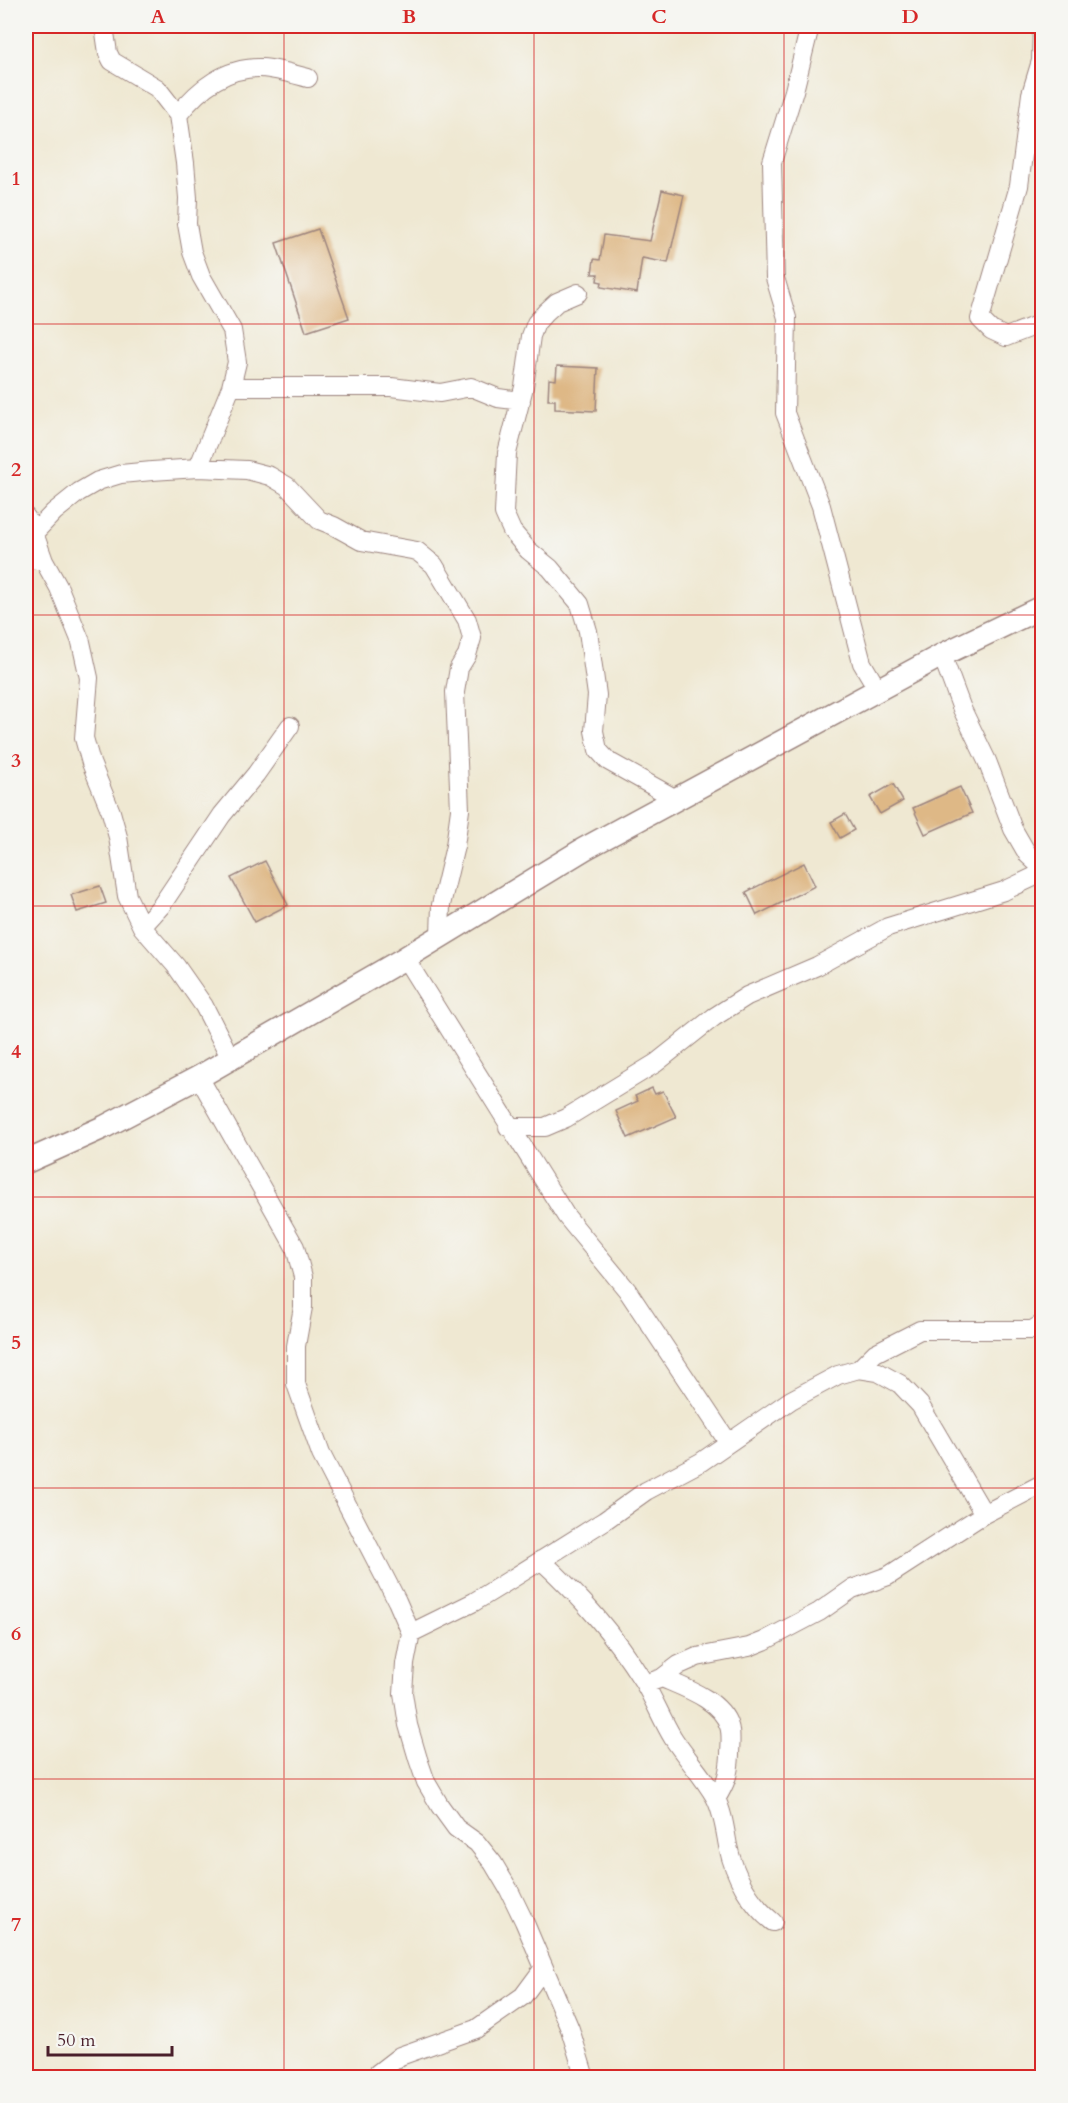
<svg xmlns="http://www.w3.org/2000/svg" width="1068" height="2103" font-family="Cardo,serif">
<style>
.building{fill:#deb886}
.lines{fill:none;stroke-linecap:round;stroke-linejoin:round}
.minor-casing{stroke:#9c847e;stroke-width:20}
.tertiary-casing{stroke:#9c847e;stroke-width:25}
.minor{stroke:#fff;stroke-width:18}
.tertiary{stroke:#fff;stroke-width:22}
.grid{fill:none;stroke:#d62828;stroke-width:1.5;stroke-opacity:0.55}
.neatline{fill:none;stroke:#d62828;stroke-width:2}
.grid-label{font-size:20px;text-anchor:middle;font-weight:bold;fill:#d62828}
</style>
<rect width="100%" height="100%" fill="#f6f6f2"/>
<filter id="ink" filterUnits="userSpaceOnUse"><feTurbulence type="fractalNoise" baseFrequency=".0167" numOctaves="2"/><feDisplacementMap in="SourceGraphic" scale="12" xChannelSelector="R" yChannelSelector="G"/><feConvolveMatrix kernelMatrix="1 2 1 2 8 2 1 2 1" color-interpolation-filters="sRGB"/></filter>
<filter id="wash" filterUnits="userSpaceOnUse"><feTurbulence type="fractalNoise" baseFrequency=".008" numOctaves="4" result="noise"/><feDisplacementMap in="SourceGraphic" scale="24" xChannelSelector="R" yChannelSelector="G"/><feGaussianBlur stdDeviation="1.35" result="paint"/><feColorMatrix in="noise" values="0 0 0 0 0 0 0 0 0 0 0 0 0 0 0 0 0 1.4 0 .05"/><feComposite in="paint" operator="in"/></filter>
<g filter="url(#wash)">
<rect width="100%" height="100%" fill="#efe8d2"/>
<g id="blocks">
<path class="building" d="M662 190 684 195 668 263 642 258 637 293 601 287 602 282 597 281 598 274H592L594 259 600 260 604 235 650 241Z
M318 229 349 318 306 332 276 243Z
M557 366 598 368 596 411 555 409V400H548L549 379 556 380Z
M893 784 903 801 880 814 870 797Z
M960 787 972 813 925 834 913 808Z
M845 814 854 830 840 838 831 822Z
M265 861 288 905 255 922 231 878Z
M804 863 815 886 757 915 746 892Z
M100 886 106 903 77 912 71 895Z
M652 1088 655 1094 663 1091 676 1117 628 1138 616 1111 638 1101 635 1096Z"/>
</g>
</g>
<g filter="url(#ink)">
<use href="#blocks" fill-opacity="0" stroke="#9c847e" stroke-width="1.5"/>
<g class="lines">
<defs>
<path id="minor" d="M104 26 108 53 112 61 157 88 178 115 185 163 188 198 187 224 192 252 201 276 232 330 237 362 231 387 198 468
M810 26 794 91 772 162 775 278 787 318 785 413 821 506 862 663 878 690
M1042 26 1041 61 1031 94 1019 186 980 319 991 330 1006 337 1042 323
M178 115C198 89 226 67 261 68 277 69 293 74 308 78
M578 293 557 302 546 312 536 323 531 336 524 387 507 453 504 513 512 531 528 550 550 568 580 604 588 631 597 695 594 731 598 750 608 761 676 799
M231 387H391L440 393 471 387 498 398 521 401
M26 517 34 533 44 561 59 588 81 642 89 678 84 738 91 763 111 812 118 837 127 896 142 927 176 966 204 1006 231 1059
M34 533 54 512 79 492 98 481 121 474 152 471 198 468 247 470 270 476 287 486 319 520 334 526 361 541 417 551 434 565 467 620 472 638 467 655 459 668 455 692 460 810 455 846 441 905 440 936
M26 558 44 561
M942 655 962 709 987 761 1013 829 1028 855 1042 868
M142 927 161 906 222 815 256 774 290 726
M405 958 566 1216 627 1290 728 1442
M199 1077 295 1247 303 1277V1307L296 1346V1384L321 1454 397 1601 411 1633 405 1664 403 1693 408 1725 418 1759 426 1782 440 1806 456 1828 477 1843 493 1863 509 1890 524 1921 570 2029 585 2078
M508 1127H545L566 1118 656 1063 714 1017 747 996 817 966 888 927 1004 891 1042 873
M859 1369 875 1353 920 1330H1032L1042 1324
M984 1514 1042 1484
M541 1560C583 1599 612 1632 643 1681 654 1699 662 1720 673 1738 686 1758 703 1776 715 1797 723 1812 725 1830 728 1846 734 1875 750 1904 773 1922
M411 1633 474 1602 505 1583 604 1521 646 1491 701 1462 791 1400 838 1375 859 1369 878 1372 900 1384 920 1405 984 1514 888 1576 852 1589 819 1612 764 1641 749 1647 697 1657 679 1665 662 1678 645 1684
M662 1678C685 1688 721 1700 729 1726 732 1735 730 1746 730 1755 729 1774 726 1783 716 1799
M374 2078 378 2073 400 2056 476 2029 523 1996 543 1969"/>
<path id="tertiary" d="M26 1162 104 1127 199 1077 405 958 584 849 942 655 1042 607"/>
</defs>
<use href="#minor" class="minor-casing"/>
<use href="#tertiary" class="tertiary-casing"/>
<use href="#minor" class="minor"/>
<use href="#tertiary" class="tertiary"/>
</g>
</g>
<path class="grid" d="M284 26V2078M534 26V2078M784 26V2078M26 324H1042M26 615H1042M26 906H1042M26 1197H1042M26 1488H1042M26 1779H1042"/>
<rect width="1068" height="2103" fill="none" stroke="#f6f6f2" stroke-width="66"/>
<path d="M48 2046v9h124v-9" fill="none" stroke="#4a1f2b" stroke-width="3"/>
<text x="57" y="2046" font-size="18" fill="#4a1f2b" stroke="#f6f6f2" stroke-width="4.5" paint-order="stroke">50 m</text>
<rect x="33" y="33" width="1002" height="2037" class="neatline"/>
<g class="grid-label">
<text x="158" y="23">A</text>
<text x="409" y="23">B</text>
<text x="659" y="23">C</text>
<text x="910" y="23">D</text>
<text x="16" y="185">1</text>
<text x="16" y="476">2</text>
<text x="16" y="767">3</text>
<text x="16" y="1058">4</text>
<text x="16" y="1349">5</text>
<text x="16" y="1640">6</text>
<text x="16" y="1931">7</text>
</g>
</svg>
